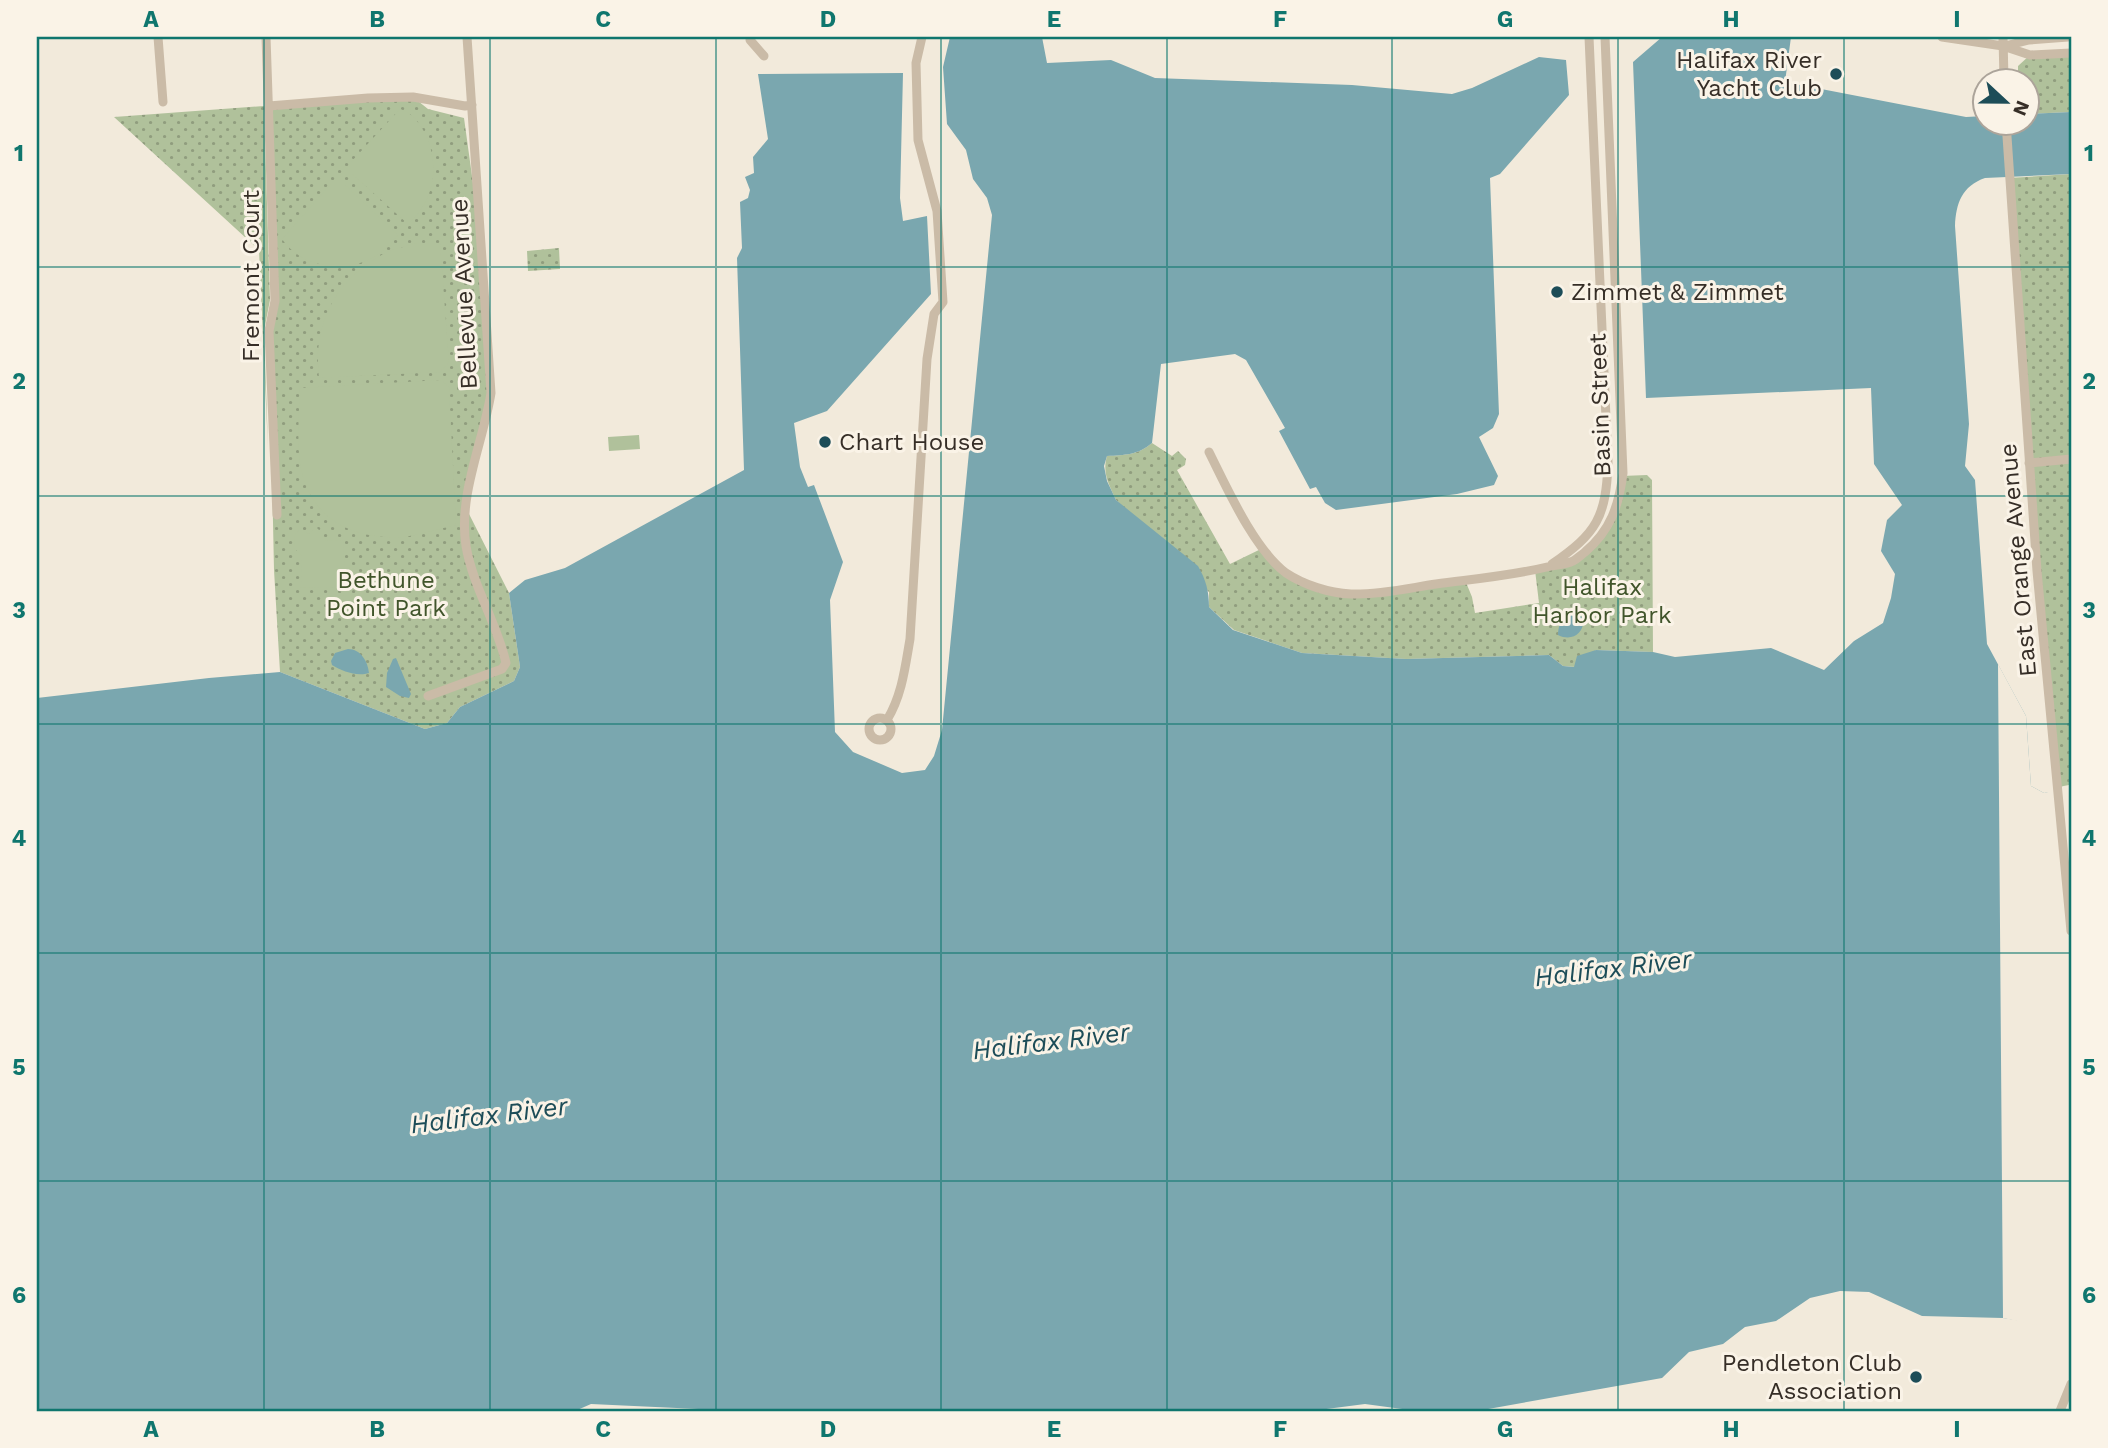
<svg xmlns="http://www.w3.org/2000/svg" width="2108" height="1448" font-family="'Work Sans',sans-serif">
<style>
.grass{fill:url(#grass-dots)}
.pitch{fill:#b0c19b}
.water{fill:#7aa7af}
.pier{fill:#f2eadb}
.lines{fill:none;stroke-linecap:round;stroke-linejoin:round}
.minor{stroke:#cabba7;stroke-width:9}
.grid{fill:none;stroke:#0f766e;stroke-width:2;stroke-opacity:0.55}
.poi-dot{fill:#1d4d58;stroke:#faf3e7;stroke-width:2.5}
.labels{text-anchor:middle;stroke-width:6;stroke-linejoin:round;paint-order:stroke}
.poi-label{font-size:24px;fill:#362e27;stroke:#faf3e7;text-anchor:end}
.street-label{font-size:24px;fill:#362e27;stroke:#faf3e7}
.park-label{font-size:24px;fill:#41552b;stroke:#faf3e7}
.water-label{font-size:26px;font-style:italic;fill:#1d4d58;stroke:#faf3e7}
.neatline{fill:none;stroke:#0f766e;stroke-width:2.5}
.grid-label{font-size:23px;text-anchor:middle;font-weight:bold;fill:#0f766e}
</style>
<defs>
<pattern id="grass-dots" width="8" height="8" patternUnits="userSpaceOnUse" patternTransform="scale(1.75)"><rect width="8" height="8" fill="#b0c19b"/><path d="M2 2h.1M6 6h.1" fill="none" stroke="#909d7e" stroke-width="1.8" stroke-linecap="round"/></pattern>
</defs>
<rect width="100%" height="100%" fill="#f2eadb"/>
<path class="grass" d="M2071 53V112L2028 114V80H2018V66L2030 55Z
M413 97 428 109 464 118 483 256 491 393 466 508 509 593 520 667 514 681 460 707 447 723 425 729 280 672 274 570 269 331 275 301 269 106Z
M264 106 270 300 264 331 268 448 259 250 114 117Z
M2071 174V788L2060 790 2030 478 2009 178Z
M559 248 560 269 528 271 527 251Z
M1152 443 1172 456 1178 451 1186 459 1185 465 1177 470 1230 564 1263 548 1269 558 1307 584 1352 594 1465 580 1472 597 1475 613 1539 603 1535 570 1574 561 1608 527 1622 476 1647 475 1652 480 1653 652 1596 650 1575 667 1563 666 1549 655 1406 659 1302 653 1234 630 1209 607V592L1116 500C1109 485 1102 473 1107 456 1125 455 1138 455 1152 443Z"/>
<path class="pitch" d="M400 109C412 112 420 124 426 135 440 166 434 202 408 224L351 173V162Z
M331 184H344L398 235C390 245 381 255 368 260 339 273 300 266 282 239Z
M418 243H440L449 362 440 372 319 378C312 323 337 277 387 252 396 248 408 246 418 243Z
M441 380 449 387 456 525C434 530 410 539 387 537 341 535 308 511 300 464 297 439 299 413 300 388Z
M639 435 640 449 609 451 608 437Z
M316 527 324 535 322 538 325 540 343 541 345 575 351 582 348 592 353 599 344 603 343 592 339 591 334 587 300 588 302 582 301 555 295 549 294 536 299 530H303L309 534Z"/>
<path class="water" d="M950 37H1042L1047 63 1111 60 1155 78 1352 85 1452 94 1472 88 1539 57 1566 60 1569 95 1500 174 1490 178 1499 414 1493 428 1479 437 1498 476 1494 485 1457 494 1336 510 1325 503 1316 487 1310 489 1279 431 1285 428 1246 360 1235 354 1161 364 1152 443C1138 455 1125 455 1107 456L1104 466 1107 481 1116 500 1198 566C1206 580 1209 591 1209 607L1233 630 1302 653 1406 659 1549 655 1563 666 1574 667 1577 656 1596 650 1653 652 1675 657 1771 648 1824 670 1854 641 1883 623 1891 598 1895 574 1881 551 1887 520 1902 505 1874 464 1871 388 1646 398 1633 62 1662 37H1791L1785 82 1966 117 1985 116 1986 122H2028V114L2071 112V174L1985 178C1962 186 1956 203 1955 226L1969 424 1965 466 1975 480 1987 644 2026 716 2031 786 2044 793 2071 788V1329L2003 1318 1922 1316 1869 1292 1840 1291 1810 1298 1776 1321 1745 1327 1723 1344 1689 1352 1662 1378 1477 1411H1417L1365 1404 1311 1411H741L591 1404 575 1411H37V698L209 678 280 672 425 729 447 723 460 707 514 681 520 667 509 593 525 580 565 568 744 470 737 258 742 248 740 202 748 198 750 190 745 177 754 173 753 157 768 139 758 74 903 73 900 198 903 221 927 216 931 294 827 411 794 423 800 467 808 487 814 485 843 562 830 600 835 732 853 752 902 773 925 770 934 756 942 730 992 215 987 198 973 179 966 150 947 124 943 67Z
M1568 610C1595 612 1582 647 1558 635 1558 626 1562 617 1568 610Z
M348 649C361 649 368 662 369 673 357 677 342 671 332 665L331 661 335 653Z
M396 658 411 694 409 698 400 696 386 687 387 673 393 659Z"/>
<path class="pier" d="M1998 664 2026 716 2031 786 2044 793 2048 792V789L2069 785 2071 788V1332L2003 1318Z"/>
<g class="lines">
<path class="minor" d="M158 37 163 102
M266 37 275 301 269 331 277 515
M1942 37 2003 46 2030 55 2071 53
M2003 37 2004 80
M750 40 764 56
M2005 46 2029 40 2068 37
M269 106 368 98 413 97 465 106 472 105
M2006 122 2037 571 2071 931
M1209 452C1227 488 1254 549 1286 573 1304 585 1329 593 1351 594 1379 595 1409 588 1436 584 1473 579 1510 576 1547 567 1555 565 1565 565 1573 561 1577 559 1581 555 1585 552 1611 530 1619 505 1623 473L1605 37
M2029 463 2071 459
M1552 564C1597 533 1606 517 1608 463L1589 37
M428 696 502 669 506 663C497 623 473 587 466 546 458 495 483 443 491 393L467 37
M869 729a11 11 0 1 1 22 0a11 11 0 1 1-22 0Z
M887 720C902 695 905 668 910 639L927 359 934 314 943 302 937 211 918 140 916 63 922 37
M2060 1411 2071 1384"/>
</g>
<path class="grid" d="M264 37V1411M490 37V1411M716 37V1411M941 37V1411M1167 37V1411M1392 37V1411M1618 37V1411M1844 37V1411M37 267H2071M37 496H2071M37 724H2071M37 953H2071M37 1181H2071"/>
<g class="poi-dot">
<circle cx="1836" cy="74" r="7"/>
<circle cx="1557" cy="292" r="7"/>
<circle cx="825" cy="442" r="7"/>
<circle cx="1916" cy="1377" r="7"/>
</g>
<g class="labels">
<g class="poi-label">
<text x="1822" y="68">Halifax River<tspan x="1822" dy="28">Yacht Club</tspan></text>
<text x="1571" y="300" text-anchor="start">Zimmet &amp; Zimmet</text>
<text x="839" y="450" text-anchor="start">Chart House</text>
<text x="1902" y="1371">Pendleton Club<tspan x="1902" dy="28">Association</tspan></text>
</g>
<g class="street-label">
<text transform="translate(251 276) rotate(-90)" y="8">Fremont Court</text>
<text transform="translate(464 294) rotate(-93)" y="8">Bellevue Avenue</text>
<text transform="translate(1600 405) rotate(-92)" y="8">Basin Street</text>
<text transform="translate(2018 560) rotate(-95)" y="8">East Orange Avenue</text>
</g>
<g class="park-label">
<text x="386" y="588">Bethune<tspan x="386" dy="28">Point Park</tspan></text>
<text x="1602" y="595">Halifax<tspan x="1602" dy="28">Harbor Park</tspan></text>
</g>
<g class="water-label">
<text transform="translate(1613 968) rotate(-7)" y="9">Halifax River</text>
<text transform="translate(1051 1041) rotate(-7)" y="9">Halifax River</text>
<text transform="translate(489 1115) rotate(-7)" y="9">Halifax River</text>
</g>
</g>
<rect width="2108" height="1448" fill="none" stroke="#faf3e7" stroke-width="77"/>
<g transform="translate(2006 102) rotate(112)"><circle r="33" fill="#faf3e7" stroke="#aca49a" stroke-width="2"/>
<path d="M0-5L12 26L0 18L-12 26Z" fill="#1d4d58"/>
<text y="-10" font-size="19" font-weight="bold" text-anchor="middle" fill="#362e27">N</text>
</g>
<rect x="38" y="38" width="2032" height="1372" class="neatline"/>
<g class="grid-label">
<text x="151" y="27">A</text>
<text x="377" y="27">B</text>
<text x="603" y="27">C</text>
<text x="828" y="27">D</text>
<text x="1054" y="27">E</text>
<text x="1280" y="27">F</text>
<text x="1505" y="27">G</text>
<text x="1731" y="27">H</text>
<text x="1957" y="27">I</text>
<text x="19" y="161">1</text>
<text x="2089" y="161">1</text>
<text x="19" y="389">2</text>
<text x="2089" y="389">2</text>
<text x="19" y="618">3</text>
<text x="2089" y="618">3</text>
<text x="19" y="846">4</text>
<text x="2089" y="846">4</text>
<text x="19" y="1075">5</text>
<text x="2089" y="1075">5</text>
<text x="19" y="1303">6</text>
<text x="2089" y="1303">6</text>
<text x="151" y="1437">A</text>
<text x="377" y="1437">B</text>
<text x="603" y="1437">C</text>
<text x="828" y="1437">D</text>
<text x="1054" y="1437">E</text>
<text x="1280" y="1437">F</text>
<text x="1505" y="1437">G</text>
<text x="1731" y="1437">H</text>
<text x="1957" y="1437">I</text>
</g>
</svg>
